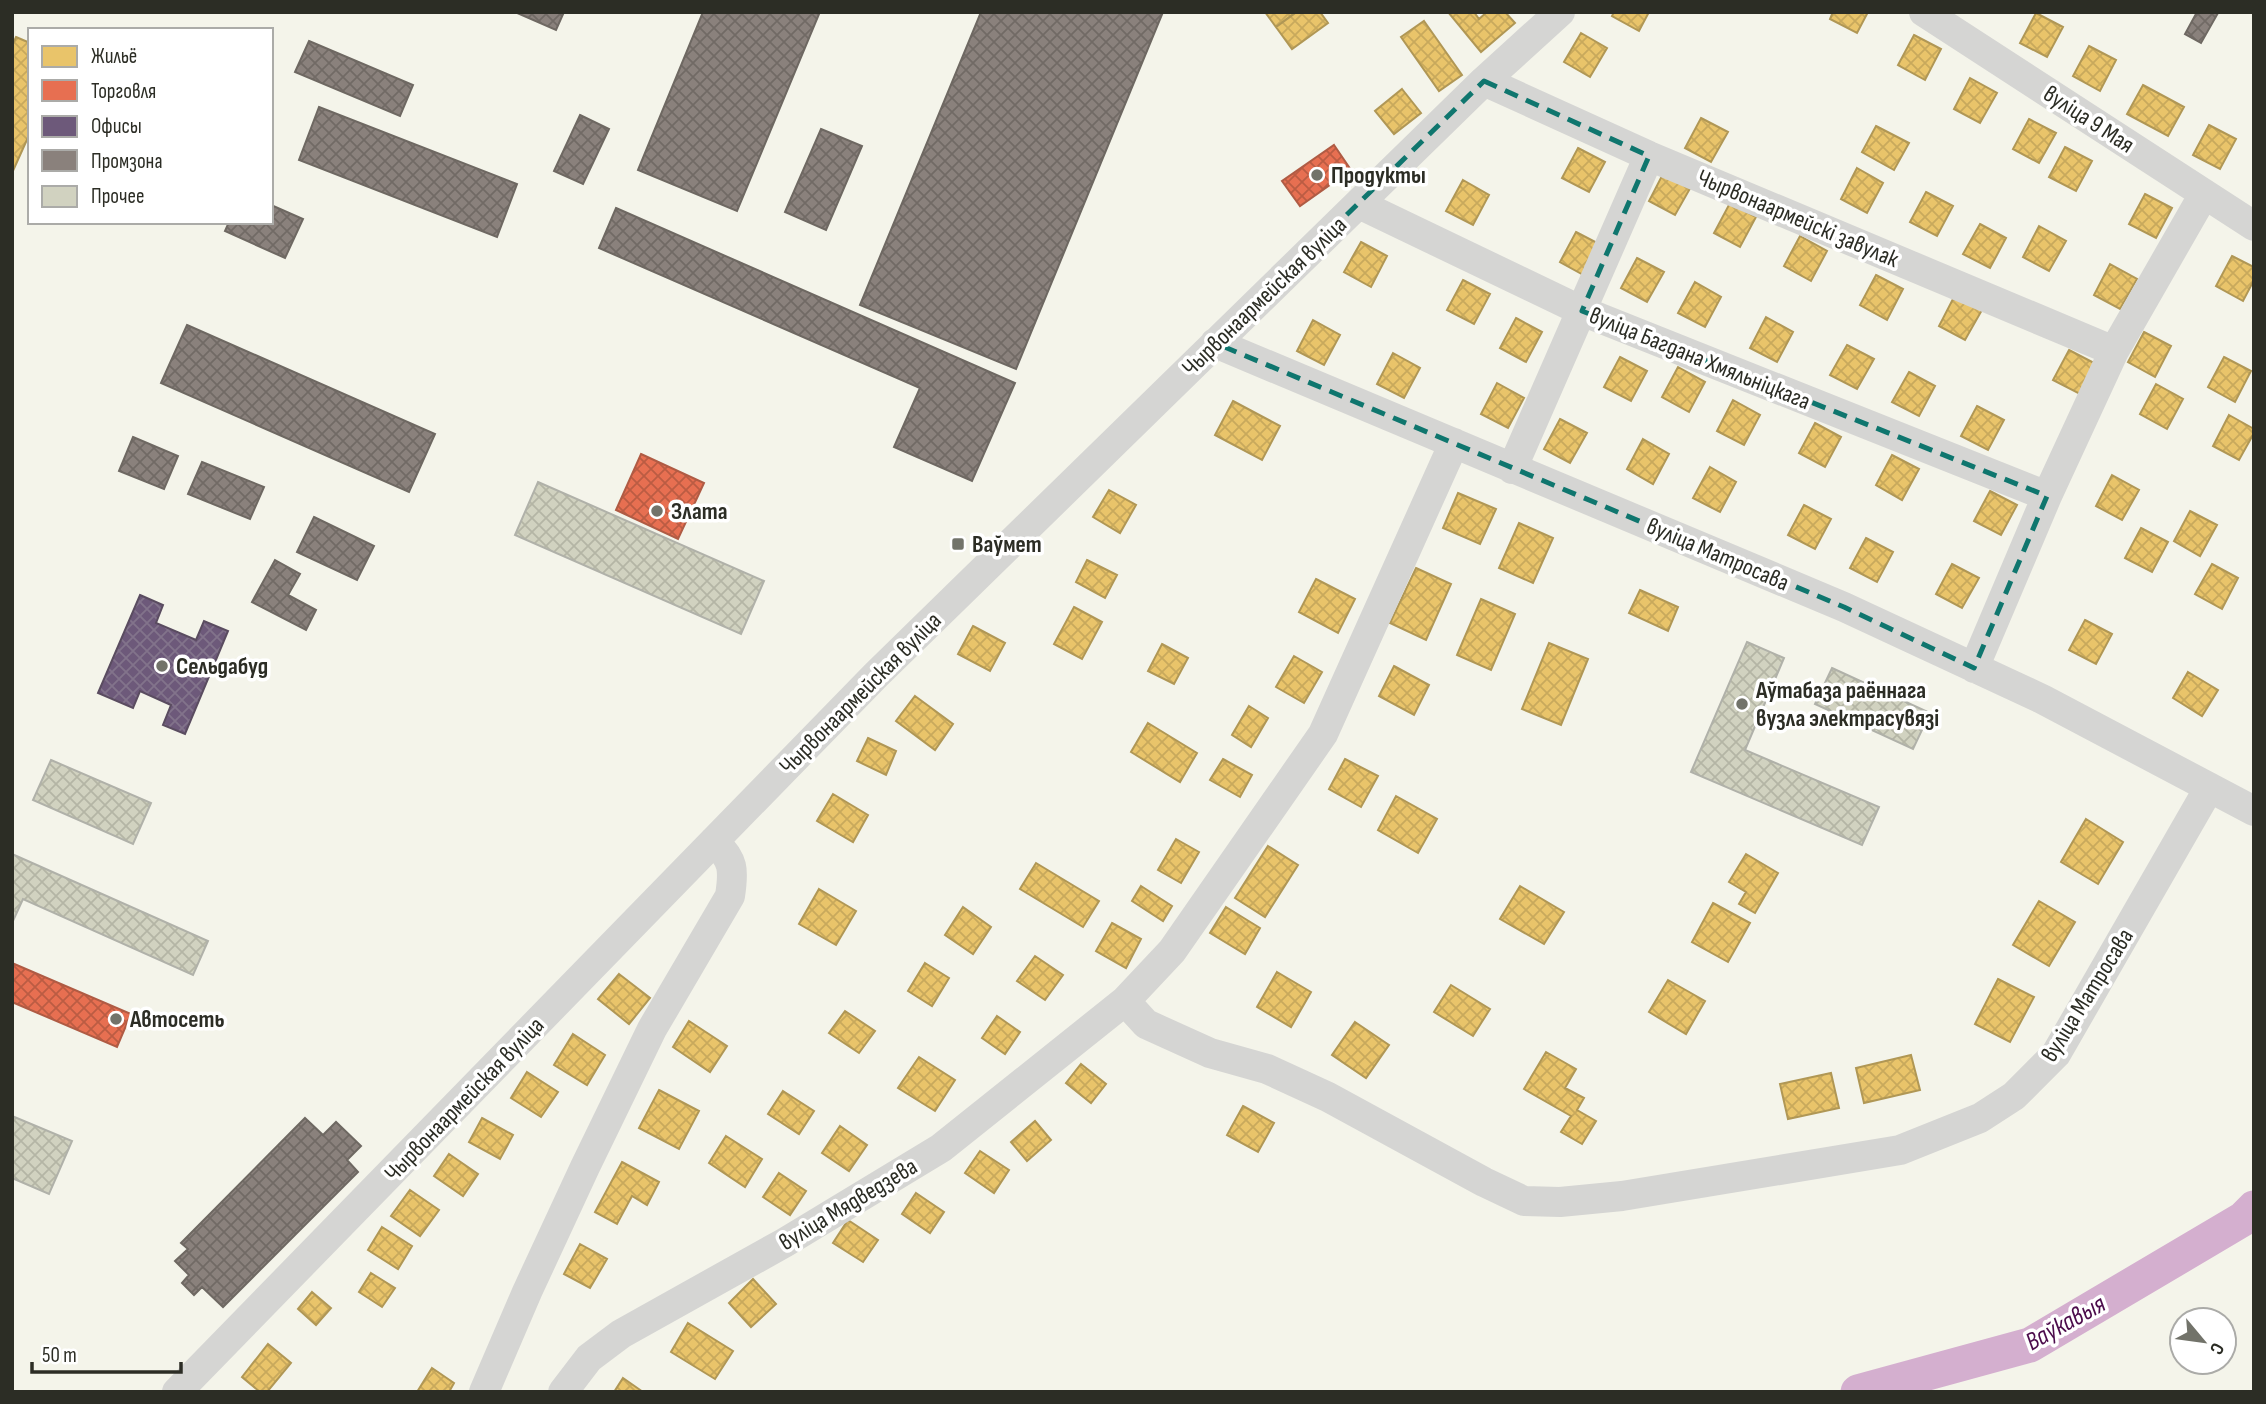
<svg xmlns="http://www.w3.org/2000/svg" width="2266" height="1404" font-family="'Sofia Sans Condensed',sans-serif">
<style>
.homes{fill:url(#homes-cross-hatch);stroke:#b09755;stroke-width:2}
.shops{fill:url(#shops-cross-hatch);stroke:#af5b44;stroke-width:2}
.offices{fill:url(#offices-cross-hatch);stroke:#5a4c60;stroke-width:2}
.industry{fill:url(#industry-cross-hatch);stroke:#6e6862;stroke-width:2}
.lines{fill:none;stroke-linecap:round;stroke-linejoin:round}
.river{stroke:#d4afcf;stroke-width:35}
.building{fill:url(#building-cross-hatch);stroke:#b0b1a9;stroke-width:2}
.minor{stroke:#d5d5d3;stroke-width:30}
.marked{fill:none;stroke:#0f766e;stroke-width:5;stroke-dasharray:14 9;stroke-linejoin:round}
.poi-dot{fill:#72736a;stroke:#fff;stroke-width:2.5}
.labels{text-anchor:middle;stroke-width:7;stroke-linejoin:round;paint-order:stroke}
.street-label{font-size:24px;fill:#2c2d25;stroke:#fff}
.poi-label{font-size:24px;font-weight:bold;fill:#2c2d25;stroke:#fff;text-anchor:start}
.water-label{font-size:26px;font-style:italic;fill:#4b0b4b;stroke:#fff}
</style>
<defs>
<pattern id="homes-cross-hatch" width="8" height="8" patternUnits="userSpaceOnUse" patternTransform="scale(1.75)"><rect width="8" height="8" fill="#e9c46a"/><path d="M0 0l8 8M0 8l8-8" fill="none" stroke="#c8a95c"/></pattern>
<pattern id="shops-cross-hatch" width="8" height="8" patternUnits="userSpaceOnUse" patternTransform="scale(1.75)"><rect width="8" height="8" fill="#e76f51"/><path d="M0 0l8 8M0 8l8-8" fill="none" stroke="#bb5c43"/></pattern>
<pattern id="offices-cross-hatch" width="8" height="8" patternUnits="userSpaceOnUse" patternTransform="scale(1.75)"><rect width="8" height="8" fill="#6d597a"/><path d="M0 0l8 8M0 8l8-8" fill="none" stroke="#82738b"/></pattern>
<pattern id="industry-cross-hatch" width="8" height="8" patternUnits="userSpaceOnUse" patternTransform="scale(1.75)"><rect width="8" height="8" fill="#8a817c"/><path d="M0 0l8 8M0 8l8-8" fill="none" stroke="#716a65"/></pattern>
<pattern id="building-cross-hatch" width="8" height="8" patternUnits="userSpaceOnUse" patternTransform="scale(1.75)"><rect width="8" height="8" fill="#d1d2c0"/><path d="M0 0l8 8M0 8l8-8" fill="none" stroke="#b4b5a5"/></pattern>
</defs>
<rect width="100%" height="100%" fill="#f4f4ea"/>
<path class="homes" d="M1265 12H1293L1294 14 1276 27Z
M1296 12H1320L1328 23 1292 49 1276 27Z
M1448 12H1474L1479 19 1487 12H1505L1515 23 1481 52Z
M1614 12H1649L1639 31 1612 16Z
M1833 12H1868L1857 33 1830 19Z
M2036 13 2063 27 2047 57 2020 43Z
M1424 21 1462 75 1439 91 1401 37Z
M1581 33 1607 48 1590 77 1564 62Z
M1914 35 1941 49 1925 80 1898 65Z
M16 37 30 43V133L12 173V46Z
M2089 46 2116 60 2100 91 2073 76Z
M1970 78 1997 93 1980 123 1954 109Z
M2143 85 2184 107 2168 136 2127 114Z
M1402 89 1421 113 1394 134 1375 111Z
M1701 118 1728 132 1711 162 1685 148Z
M2029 119 2056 133 2039 163 2013 149Z
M2209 125 2236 139 2220 169 2193 155Z
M1876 126 1909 143 1894 170 1862 152Z
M2065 147 2092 161 2076 191 2049 177Z
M1578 148 1605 162 1589 192 1562 178Z
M1857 168 1883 183 1867 213 1841 199Z
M1665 170 1692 185 1675 215 1649 201Z
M1463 180 1489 195 1473 225 1446 211Z
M1926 192 1953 206 1937 236 1910 222Z
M2145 194 2172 208 2156 238 2129 224Z
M1730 203 1756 217 1740 247 1714 233Z
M1980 224 2006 238 1990 268 1963 254Z
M2039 226 2066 241 2049 271 2023 257Z
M1576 232 1603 246 1587 277 1560 262Z
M1800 236 1827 251 1811 281 1784 266Z
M1361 242 1387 256 1371 287 1344 272Z
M2232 256 2254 267V280L2243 301 2216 286Z
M1637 258 1664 272 1647 302 1621 288Z
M2110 264 2137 279 2120 309 2094 295Z
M1876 275 1903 289 1887 320 1860 305Z
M1463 280 1490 294 1474 324 1447 310Z
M1695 282 1721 297 1705 327 1678 313Z
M1955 295 1982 310 1965 340 1939 326Z
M1766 317 1793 332 1777 362 1750 348Z
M1516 318 1542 332 1526 362 1500 348Z
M1313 320 1340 335 1324 365 1297 351Z
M2144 332 2171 346 2155 377 2128 362Z
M1847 345 1874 359 1857 389 1830 375Z
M2069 350 2096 364 2080 394 2053 380Z
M1393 353 1420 368 1404 398 1377 384Z
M1620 357 1647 371 1631 401 1604 387Z
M2224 357 2251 371 2235 402 2208 387Z
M1678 367 1705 382 1689 412 1662 397Z
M1909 372 1935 386 1919 416 1892 402Z
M1497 383 1524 398 1508 428 1481 414Z
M2156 384 2183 399 2167 429 2140 414Z
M1733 400 1760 415 1744 445 1717 431Z
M1233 401 1280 426 1262 460 1215 435Z
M1977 406 2004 420 1988 450 1961 436Z
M2229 415 2254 429V433L2239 460 2213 446Z
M1560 419 1587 433 1570 463 1544 449Z
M1815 423 1841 437 1825 467 1799 453Z
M1643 439 1669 454 1653 484 1627 469Z
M1892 455 1919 469 1902 500 1876 485Z
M1710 467 1736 482 1720 512 1693 498Z
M2112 475 2139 490 2122 520 2096 506Z
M1109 490 1136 505 1120 533 1093 517Z
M1990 491 2017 505 2001 535 1974 521Z
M1458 493 1496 509 1480 544 1443 528Z
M1804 505 1831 519 1815 549 1788 535Z
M2190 511 2217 525 2200 556 2174 541Z
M1519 523 1553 538 1533 583 1499 568Z
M2141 528 2168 542 2152 572 2125 558Z
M1866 538 1893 552 1877 582 1850 568Z
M1087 560 1117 575 1105 598 1076 582Z
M1952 564 1979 578 1962 608 1936 594Z
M2212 564 2238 578 2222 609 2195 594Z
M1416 568 1451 584 1426 640 1390 623Z
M1316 579 1355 599 1338 633 1299 612Z
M1640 590 1678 607 1668 631 1629 613Z
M1481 599 1515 614 1491 670 1457 655Z
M1074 607 1102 622 1082 659 1054 644Z
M2085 620 2112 634 2096 664 2069 650Z
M973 626 1005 643 990 671 958 654Z
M1549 643 1588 659 1561 725 1522 709Z
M1162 644 1188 658 1174 684 1148 671Z
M1294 656 1322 672 1304 703 1276 687Z
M1394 666 1429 685 1414 715 1379 696Z
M2188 672 2218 690 2202 716 2173 698Z
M915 696 953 724 935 750 896 721Z
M1249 706 1268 718 1251 747 1232 735Z
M1148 723 1197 753 1180 782 1131 752Z
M868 738 896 751 886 775 857 761Z
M1223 759 1252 775 1240 797 1210 780Z
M1345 759 1378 776 1361 807 1329 789Z
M833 794 868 815 853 842 817 821Z
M1396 796 1437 819 1418 853 1378 830Z
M2086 819 2123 842 2098 884 2061 862Z
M1176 839 1199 852 1181 883 1158 870Z
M1268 846 1298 865 1265 917 1235 898Z
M1746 854 1778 873 1755 913 1739 904 1746 892 1729 882Z
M1036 863 1099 901 1083 927 1020 889Z
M1141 886 1172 906 1163 921 1132 901Z
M1520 886 1564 912 1544 944 1500 919Z
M819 889 856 911 836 945 799 924Z
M2039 901 2075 922 2049 966 2013 945Z
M1713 903 1750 923 1728 962 1692 942Z
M963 907 991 927 973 954 945 935Z
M1226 907 1260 928 1245 954 1210 933Z
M1112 923 1141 939 1126 968 1096 951Z
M1035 956 1063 975 1045 1000 1017 981Z
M925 963 949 978 932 1006 908 991Z
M1277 972 1311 992 1291 1027 1257 1007Z
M619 974 650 998 629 1024 598 999Z
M1998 979 2034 997 2010 1042 1975 1024Z
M1668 980 1705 1001 1686 1034 1649 1012Z
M1451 985 1490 1009 1473 1036 1434 1012Z
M845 1011 875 1031 859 1053 829 1033Z
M997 1016 1020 1032 1005 1054 982 1038Z
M689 1021 727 1046 710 1072 673 1047Z
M1355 1022 1389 1045 1366 1078 1332 1055Z
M573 1034 605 1055 587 1085 554 1065Z
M1546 1052 1576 1069 1565 1088 1584 1098 1577 1110 1596 1121 1582 1144 1561 1132 1571 1116 1524 1089Z
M1911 1055 1920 1090 1864 1103 1856 1068Z
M919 1057 955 1080 935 1111 898 1088Z
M1081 1064 1106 1084 1091 1103 1066 1083Z
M527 1072 558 1092 541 1117 511 1098Z
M1831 1073 1839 1108 1788 1119 1780 1084Z
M659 1090 699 1111 679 1149 639 1128Z
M783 1091 814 1111 799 1134 768 1114Z
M1243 1106 1274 1123 1258 1152 1227 1135Z
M482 1118 513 1135 500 1159 469 1142Z
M1035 1121 1051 1140 1027 1161 1011 1142Z
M840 1126 867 1145 849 1171 822 1153Z
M726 1136 762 1159 745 1187 709 1163Z
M980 1151 1009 1170 994 1193 965 1173Z
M449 1154 478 1174 463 1196 434 1176Z
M622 1162 659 1182 647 1205 632 1196 617 1224 595 1212Z
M779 1173 806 1191 790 1215 763 1197Z
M410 1190 439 1210 420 1236 391 1216Z
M916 1193 944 1212 930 1233 902 1214Z
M848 1220 878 1240 863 1262 833 1243Z
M382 1227 412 1246 398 1269 368 1250Z
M580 1244 607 1259 590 1288 564 1274Z
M371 1273 395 1288 382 1307 359 1292Z
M753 1279 776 1304 751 1327 729 1303Z
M312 1292 331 1308 316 1325 298 1309Z
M688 1323 733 1351 715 1379 671 1352Z
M268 1344 291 1363 267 1392H260L242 1377Z
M432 1368 454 1383 449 1392H417Z
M623 1378 643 1392H614Z"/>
<path class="shops" d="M1334 145 1351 170 1300 206 1282 181Z
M641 454 704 483 678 539 616 510Z
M12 963 131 1014 117 1047 12 1002Z"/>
<path class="offices" d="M140 595 163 605 156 623 196 640 204 621 228 631 185 734 163 725 171 705 140 691 133 708 98 693Z"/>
<path class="industry" d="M515 12H564L556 30Z
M703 12H814L819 14 737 211 638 170Z
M981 12H1163L1016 369 860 305Z
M2197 12 2218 13 2201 43 2185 34Z
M309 41 413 85 400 116 295 72Z
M319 107 517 184 497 237 299 160Z
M580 115 609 129 583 184 554 171Z
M821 129 862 146 826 230 785 212Z
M271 205 303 219 285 258 225 231 229 222H271Z
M616 208 1015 383 972 481 894 447 920 388 599 248Z
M187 325 435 434 409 492 161 383Z
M133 437 178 456 164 489 119 471Z
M202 462 264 487 250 519 188 494Z
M314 517 374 546 357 580 297 552Z
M275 560 300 574 288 595 316 610 306 630 252 602Z
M305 1118 323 1135 336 1122 361 1146 347 1160 358 1172 223 1307 202 1287 194 1295 182 1283 189 1275 175 1261 188 1249 181 1243Z"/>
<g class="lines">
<path class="river" d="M1858 1392 2030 1345 2243 1219 2254 1208"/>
</g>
<path class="building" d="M538 482 764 581 741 634 515 535Z
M1747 642 1784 658 1745 750 1879 807 1862 845 1691 772Z
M1832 668 1930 713 1913 749 1815 704Z
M51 760 151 803 133 844 33 800Z
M12 854 208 941 193 975 23 899 12 923Z
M12 1116 72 1141 49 1194 12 1178Z"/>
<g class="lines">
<path class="minor" d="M1924 12 2254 226
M1484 81 1649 156 2114 351
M1359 204 1582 311 2047 496
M1215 343 1844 607 2042 699 2254 811
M1512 469 1649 156
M1974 668 2047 496 2114 351 2204 194
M1125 1001 1146 1024 1210 1053 1267 1069 1328 1097 1484 1182 1524 1201 1560 1202 1622 1196 1900 1150 1980 1118 2014 1096 2056 1054 2209 788
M177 1392 876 675 1484 81 1560 12
M484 1392 527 1292 585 1167 652 1029 730 896C734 870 734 860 714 841
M563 1392 589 1358 621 1334 784 1243 941 1148 1125 1001 1172 951 1323 734 1454 443"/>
</g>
<path class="marked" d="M1484 81 1649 156 1582 311 2047 496 1974 668 1844 607 1215 343Z"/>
<g class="poi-dot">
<circle cx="1317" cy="175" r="7"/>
<circle cx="657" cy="511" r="7"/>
<rect x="951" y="537" width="14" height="14" rx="3.5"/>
<circle cx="162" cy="666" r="7"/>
<circle cx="1742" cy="704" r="7"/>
<circle cx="116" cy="1019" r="7"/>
</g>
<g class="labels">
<g class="street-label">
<text transform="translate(2089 119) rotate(33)" y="8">вуліца 9 Мая</text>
<text transform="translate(1798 218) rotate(23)" y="8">Чырвонаармейскі завулак</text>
<text transform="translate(1264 296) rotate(-44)" y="8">Чырвонаармейская вуліца</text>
<text transform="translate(1700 358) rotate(22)" y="8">вуліца Багдана Хмяльніцкага</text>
<text transform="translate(1718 554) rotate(23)" y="8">вуліца Матросава</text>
<text transform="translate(860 693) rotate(-45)" y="8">Чырвонаармейская вуліца</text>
<text transform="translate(2087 995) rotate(-58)" y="8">вуліца Матросава</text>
<text transform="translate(464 1099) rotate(-46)" y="8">Чырвонаармейская вуліца</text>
<text transform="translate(848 1204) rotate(-31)" y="8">вуліца Мядведзева</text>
</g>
<g class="poi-label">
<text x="1331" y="183">Продукты</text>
<text x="671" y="519">Злата</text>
<text x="972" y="552">Ваўмет</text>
<text x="176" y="674">Сельдабуд</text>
<text x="1756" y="698">Аўтабаза раённага<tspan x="1756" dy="28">вузла электрасувязі</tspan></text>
<text x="130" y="1027">Автосеть</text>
</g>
<g class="water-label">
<text transform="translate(2065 1322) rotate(-29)" y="9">Ваўкавыя</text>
</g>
</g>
<rect width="2266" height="1404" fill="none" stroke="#2c2d25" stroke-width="28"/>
<rect x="28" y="28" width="245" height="196" fill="#ffffff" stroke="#ababa8" stroke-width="2"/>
<rect x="42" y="46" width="35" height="21" fill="#e9c46a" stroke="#ababa8" stroke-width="2"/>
<text x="91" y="63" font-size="21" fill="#2c2d25">Жильё</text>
<rect x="42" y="80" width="35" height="21" fill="#e76f51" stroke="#ababa8" stroke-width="2"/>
<text x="91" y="98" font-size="21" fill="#2c2d25">Торговля</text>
<rect x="42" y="116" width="35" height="21" fill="#6d597a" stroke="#ababa8" stroke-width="2"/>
<text x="91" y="133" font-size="21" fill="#2c2d25">Офисы</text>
<rect x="42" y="150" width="35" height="21" fill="#8a817c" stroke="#ababa8" stroke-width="2"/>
<text x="91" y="168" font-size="21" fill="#2c2d25">Промзона</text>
<rect x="42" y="186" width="35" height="21" fill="#d1d2c0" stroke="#ababa8" stroke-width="2"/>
<text x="91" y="203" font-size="21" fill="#2c2d25">Прочее</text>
<g transform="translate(2203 1341) rotate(119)"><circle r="33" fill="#ffffff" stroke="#ababa8" stroke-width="2"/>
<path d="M0-5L12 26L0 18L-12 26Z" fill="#72736a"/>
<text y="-10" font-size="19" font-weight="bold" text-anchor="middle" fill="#2c2d25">С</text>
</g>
<path d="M32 1362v10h149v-10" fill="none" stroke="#2c2d25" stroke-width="3.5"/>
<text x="42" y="1362" font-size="21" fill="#2c2d25" stroke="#ffffff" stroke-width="5" paint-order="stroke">50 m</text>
</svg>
